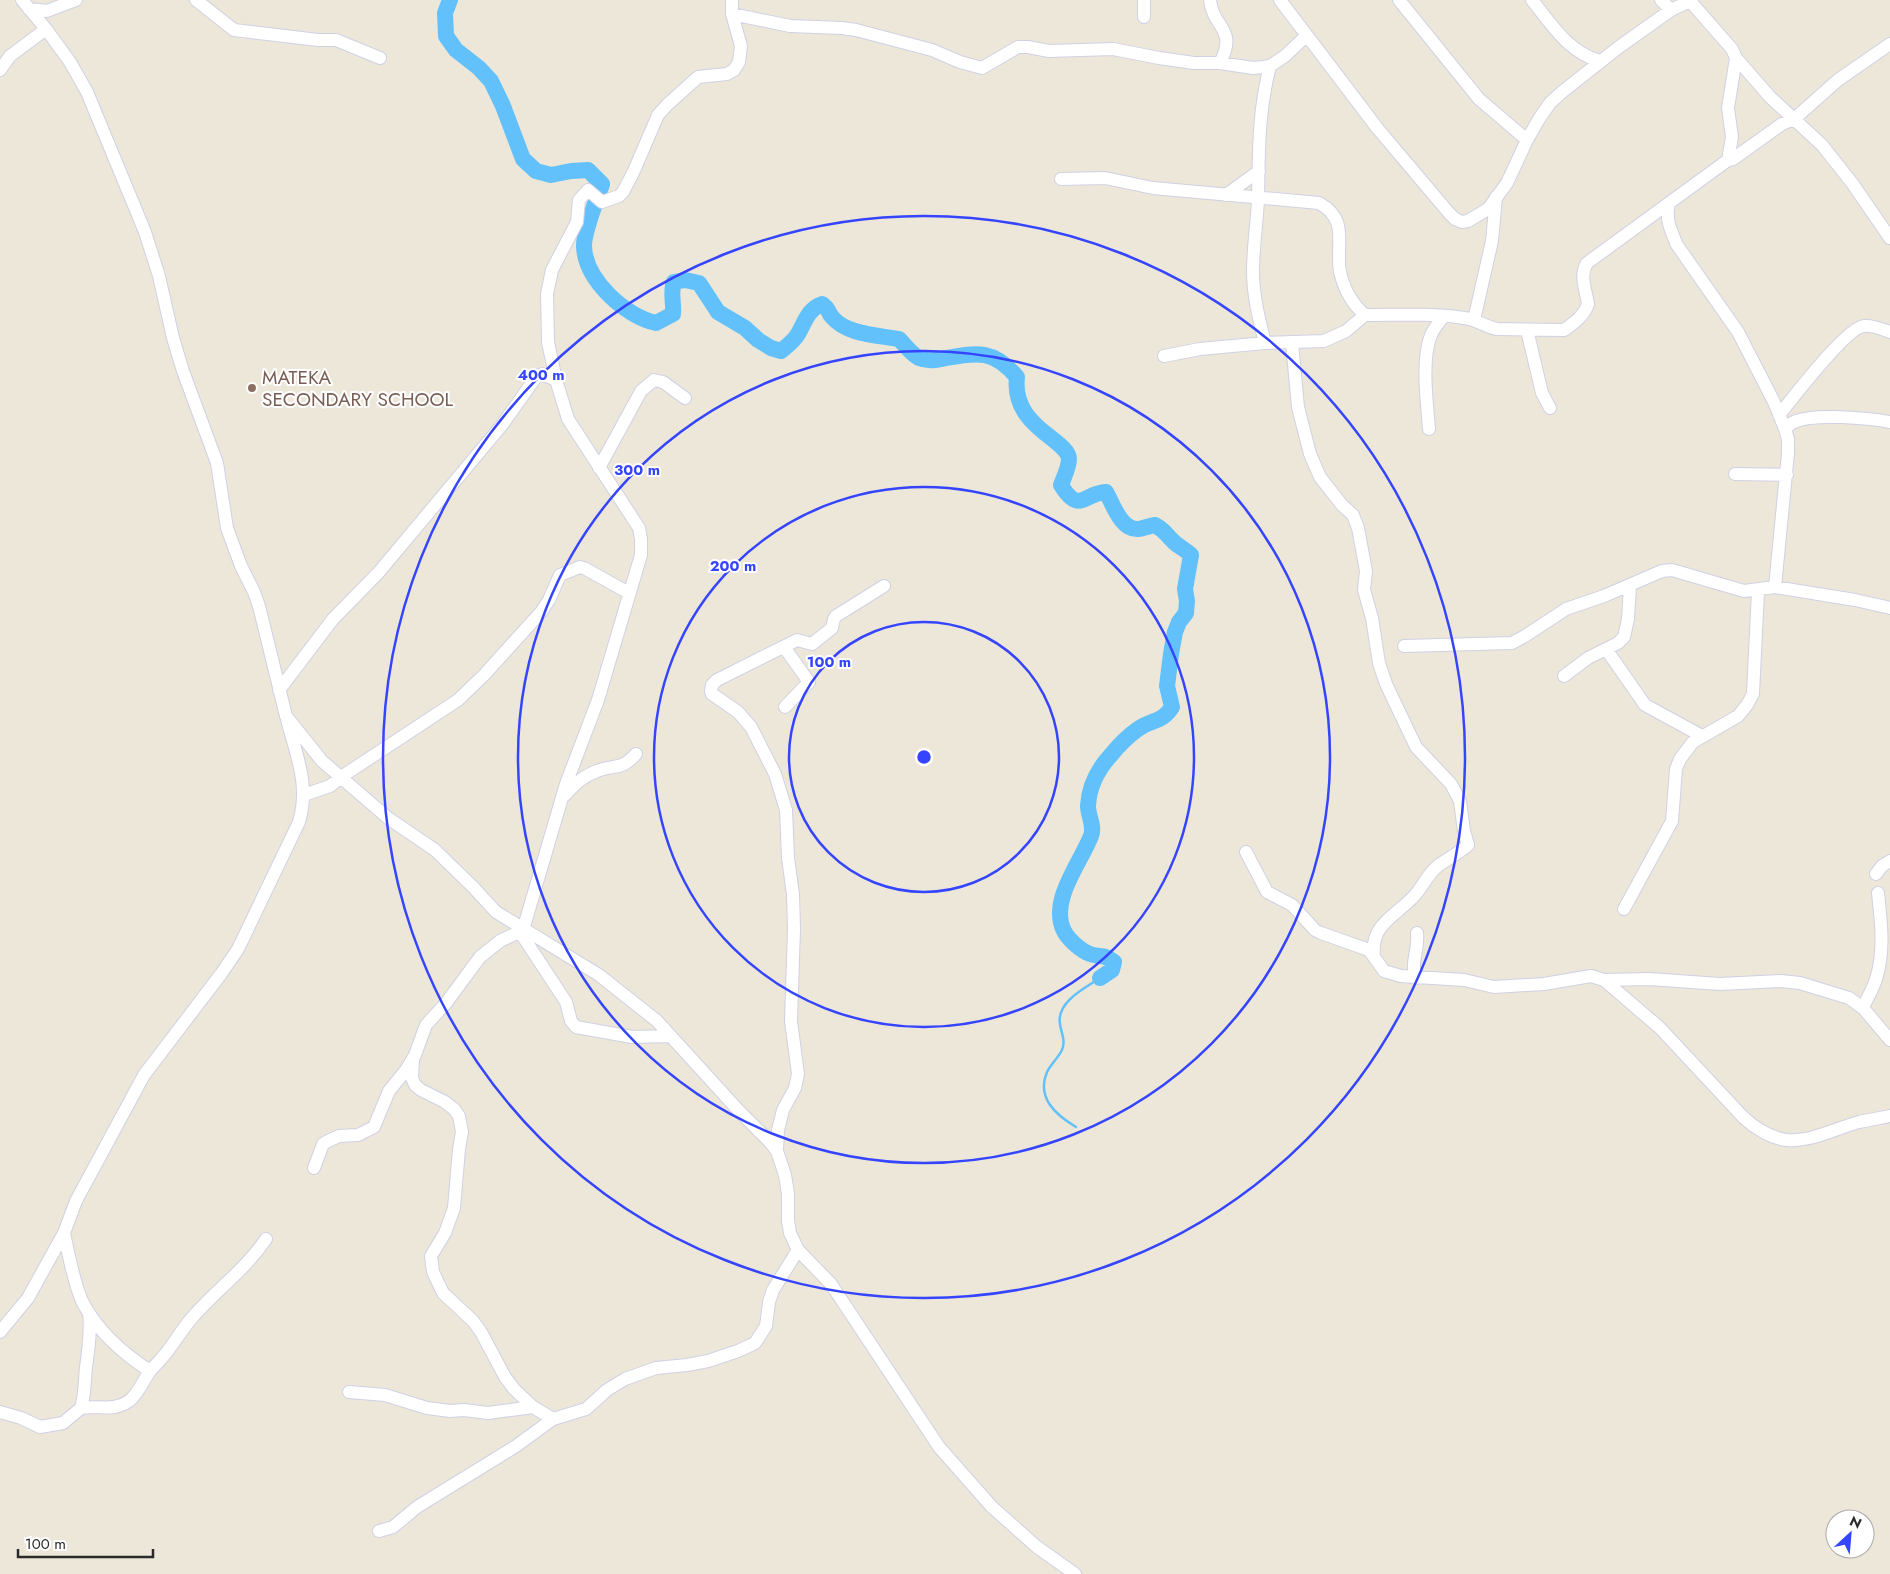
<svg xmlns="http://www.w3.org/2000/svg" width="1890" height="1574" font-family="Jost,sans-serif">
<style>
.lines{fill:none;stroke-linecap:round;stroke-linejoin:round}
.stream{stroke:#62c1fa;stroke-width:2.5}
.river{stroke:#62c1fa;stroke-width:16}
.minor-casing{stroke:#cfd1e4;stroke-width:14}
.minor{stroke:#fff;stroke-width:12}
.ring{fill:none;stroke:#3545ff;stroke-width:2.5}
.education-dot{fill:#8d6e63;stroke:#fff;stroke-width:2}
.labels{text-anchor:middle;stroke-width:4;stroke-linejoin:round;paint-order:stroke}
.education-label{font-size:19px;fill:#785e54;stroke:#fff;text-anchor:start}
.centre{fill:#3545ff;stroke:#fff;stroke-width:2.5}
.ring-label{font-size:15px;text-anchor:middle;font-weight:bold;fill:#3545ff;stroke:#fff;stroke-width:4;stroke-linejoin:round;paint-order:stroke}
</style>
<rect width="100%" height="100%" fill="#ede7da"/>
<g class="lines">
<path class="stream" d="M1076 1127C1056 1115 1036 1098 1047 1072 1051 1064 1058 1058 1062 1050 1066 1040 1061 1033 1060 1024 1056 1002 1085 988 1100 978"/>
<path class="river" d="M450 0 445 13 446 36 456 50 479 68 491 81 503 106 523 159 536 171 551 175 571 171 588 170 602 184C597 200 584 230 584 246 585 280 625 316 656 323L673 314C674 302 670 292 674 282L685 280 699 283 718 312 745 328 758 340 771 348 781 351C787 346 794 341 798 334 805 322 808 309 822 304 830 310 827 311 832 317 847 335 878 335 899 339 905 345 911 354 919 358 928 362 937 360 946 358 979 352 994 350 1017 377 1011 427 1068 439 1069 459 1069 467 1064 477 1061 485 1079 515 1084 493 1106 492 1113 504 1121 531 1139 529 1144 528 1149 526 1155 525 1167 532 1165 534 1174 542 1179 547 1185 549 1191 555L1185 589 1187 601 1186 613 1179 622 1175 632 1171 654 1167 686 1172 707C1162 723 1152 719 1138 729 1128 736 1119 745 1111 755 1098 769 1089 786 1088 806 1088 817 1095 825 1091 836 1080 864 1049 901 1064 931 1068 939 1081 951 1090 954 1102 958 1102 953 1114 962L1112 970 1100 978"/>
<defs>
<path id="minor" d="M22 0 46 29 70 62 87 92 145 232 159 276 173 338 183 371 217 463 227 528 241 566 254 592 259 606 286 716 322 761 388 818 435 850 473 887 496 912 599 975 657 1021 739 1111 769 1141 777 1151 785 1175 788 1194V1221L790 1233 798 1250 831 1284 939 1447 992 1507 1037 1547 1075 1574
M196 0 234 30 318 40H336L380 58
M1144 0V17
M1210 0C1213 29 1238 28 1220 63
M1280 0 1378 129 1449 213 1455 219 1462 222 1468 221 1488 209 1507 183 1527 140 1539 119 1550 103 1562 92 1619 47 1671 10 1692 0
M1399 0 1479 99 1527 140
M1532 0C1551 24 1569 53 1600 61
M1661 0 1671 10
M29 9 47 11 76 0
M732 14 790 26 842 28 856 30 932 50 960 62 982 68 1018 47H1028L1049 51 1113 49 1159 58 1194 63H1220L1253 68 1263 67 1270 66 1285 56 1306 36
M1736 58 1770 97 1822 145 1852 183 1890 238
M0 70 10 56 46 29
M1728 160 1733 159 1782 124 1794 119 1838 80 1890 44
M1061 179 1105 178 1153 188 1319 203C1350 220 1335 245 1340 272 1344 289 1352 304 1365 315 1398 315 1431 313 1464 318 1476 319 1485 327 1497 329L1564 330C1574 323 1584 316 1588 304 1586 290 1579 276 1587 263L1728 160 1732 137 1728 108 1736 58 1732 49 1690 1
M1226 195 1259 171
M1669 204C1665 219 1671 231 1677 245L1738 332 1774 402 1785 429 1788 439V453L1775 587
M1474 320 1492 241 1496 197
M1527 330 1542 393 1550 408
M1265 343C1259 319 1253 296 1253 271 1253 247 1257 223 1258 199 1259 152 1258 112 1270 66
M1292 343 1298 407 1310 454 1320 477 1342 505 1353 515 1358 528 1366 571 1364 590 1372 618 1379 663 1386 684 1416 747 1451 784 1460 801 1464 831 1468 845C1459 853 1449 858 1439 865 1428 873 1424 885 1415 895 1405 907 1387 917 1379 930 1374 938 1373 947 1374 956
M1164 356 1200 349 1265 343 1324 341 1346 331 1365 315
M1779 415C1792 399 1847 327 1864 326 1872 325 1882 329 1890 332
M1429 429C1427 402 1421 360 1431 335 1434 328 1439 322 1444 316
M1785 429C1788 426 1791 423 1794 422 1813 413 1869 418 1890 422
M599 468 641 391 654 380 663 382 685 398
M1735 474 1787 475
M1404 646 1512 643 1525 636 1566 609 1604 596 1662 571 1672 570 1744 591 1775 587 1855 600 1890 608
M784 647 809 682 785 707
M1606 649 1645 705 1702 736
M1564 676 1588 658 1618 643 1624 637 1628 619 1630 585
M279 690 333 619 379 572 502 425 536 377 542 374 556 380
M304 795 330 786 341 777 458 700 484 675 541 612 549 600 560 575 580 567 584 568 629 593
M565 795C574 785 583 776 597 771 615 764 621 771 636 754
M1246 852 1267 892 1292 905 1315 930 1321 933 1369 950 1384 971 1401 976 1464 980 1494 987 1544 984 1591 976 1604 980 1660 1028 1743 1117C1755 1128 1770 1138 1787 1140 1811 1142 1837 1128 1859 1122 1869 1120 1880 1118 1890 1116
M1876 874 1882 866 1890 861
M1624 909 1672 821 1676 769 1680 759 1693 742 1738 716 1747 705 1753 694 1758 591
M520 932 566 1002 571 1021 576 1027 632 1037 671 1036
M1416 978C1410 964 1419 949 1417 933
M1604 980 1649 979 1720 984 1781 981 1800 983 1849 998 1863 1008 1890 1040
M1863 1008C1867 998 1873 989 1876 979 1885 951 1881 921 1878 893
M413 1060 412 1078 415 1085 421 1090 445 1102 454 1109 459 1116 462 1132 459 1149 454 1208 445 1233 431 1256 433 1272 443 1293 473 1321 481 1332 505 1377 514 1389 533 1407 553 1419
M777 1151 778 1130 783 1110 795 1088 798 1074 791 1021 794 929 793 894 788 858 786 810 775 774 751 727 738 712 712 694 711 691 712 685 717 680 797 640 812 644 832 628 834 619 836 616 884 586
M314 1168 323 1144 328 1141 339 1136 358 1135 374 1127 389 1091 406 1070 415 1055 426 1025 446 1003 480 957 500 941 523 930 566 784 598 700 641 555V539L639 528 568 419 556 380 548 342 547 294 552 270 577 222 579 200 588 190 602 202 619 196 623 192 633 173 658 115 667 105 698 77 727 74 734 70 739 62 741 46 732 14V0
M64 1233C68 1252 75 1289 84 1305 99 1332 125 1355 150 1371
M0 1332 28 1298 49 1260 64 1233 76 1201 144 1075 221 974 238 949 299 822C310 785 296 755 287 719
M349 1392 385 1395 427 1408 450 1411 464 1410 488 1413 533 1407
M81 1408C86 1392 84 1377 87 1360 89 1344 91 1329 89 1313
M0 1412 21 1418 40 1427 63 1423 81 1408C97 1405 114 1412 129 1401 139 1393 143 1380 151 1370 154 1366 158 1363 161 1359 172 1347 180 1332 191 1319 215 1291 245 1270 266 1239
M379 1531 393 1527 417 1507 516 1446 553 1419 586 1409 607 1390 625 1379 656 1368 687 1365 708 1361 738 1351 755 1343 766 1326 769 1302 773 1290 798 1250"/>
</defs>
<use href="#minor" class="minor-casing"/>
<use href="#minor" class="minor"/>
</g>
<g class="ring">
<circle cx="924" cy="757" r="135"/>
<circle cx="924" cy="757" r="270"/>
<circle cx="924" cy="757" r="406"/>
<circle cx="924" cy="757" r="541"/>
</g>
<circle class="education-dot" cx="252" cy="388" r="5"/>
<g class="labels">
<g class="education-label">
<text x="262" y="384">MATEKA<tspan x="262" dy="22">SECONDARY SCHOOL</tspan></text>
</g>
</g>
<circle cx="924" cy="757" r="8" class="centre"/>
<g class="ring-label">
<text x="541" y="380">400 m</text>
<text x="637" y="475">300 m</text>
<text x="733" y="571">200 m</text>
<text x="829" y="667">100 m</text>
</g>
<g transform="translate(1850 1534) rotate(26)"><circle r="24" fill="#ffffff" stroke="#aaaaaa"/>
<path d="M0-4L9 19L0 12L-9 19Z" fill="#3545ff"/>
<text y="-8" font-size="14" font-weight="bold" text-anchor="middle" fill="#2a2a2a">N</text>
</g>
<path d="M18 1549v8h135v-8" fill="none" stroke="#2a2a2a" stroke-width="2.5"/>
<text x="25" y="1549" font-size="15" fill="#2a2a2a" stroke="#ffffff" stroke-width="4" paint-order="stroke">100 m</text>
</svg>
